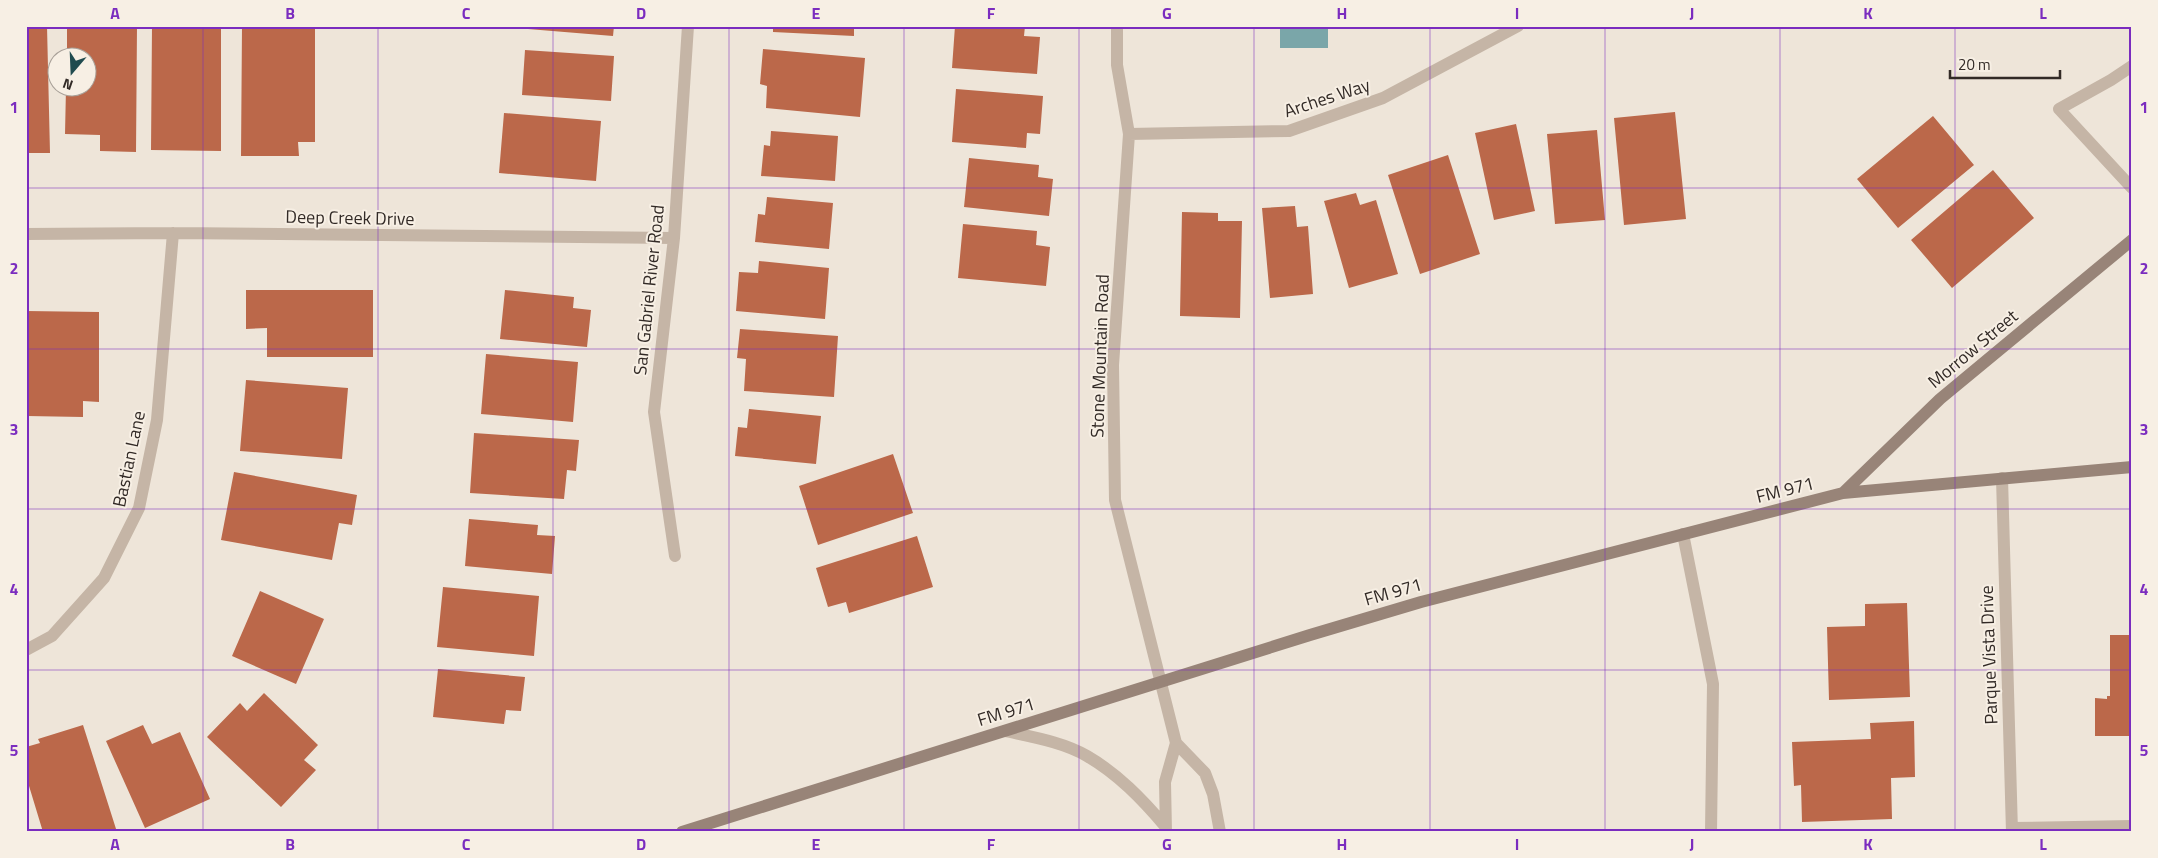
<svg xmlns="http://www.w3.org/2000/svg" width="2158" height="858" font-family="'Titillium Web',sans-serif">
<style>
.water{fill:#7aa6a9}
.building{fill:#bb684a}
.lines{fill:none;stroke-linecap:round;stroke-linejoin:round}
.lane{stroke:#c5b5a6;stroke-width:12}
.street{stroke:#c5b5a6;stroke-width:12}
.secondary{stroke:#988478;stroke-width:12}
.grid{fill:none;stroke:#7b2cbf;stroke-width:1;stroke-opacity:0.55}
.labels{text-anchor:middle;stroke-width:4;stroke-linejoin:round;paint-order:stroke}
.street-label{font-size:18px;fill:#322a26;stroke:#f7efe4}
.neatline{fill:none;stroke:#7b2cbf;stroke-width:2}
.grid-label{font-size:16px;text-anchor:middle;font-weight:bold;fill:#7b2cbf}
</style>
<rect width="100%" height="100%" fill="#eee5d9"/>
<path class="water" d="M1280 26H1328V48H1280Z"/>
<path class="building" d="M26 26H47L50 153H26Z
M67 26H137L136 152 100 151V135L65 134 66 88H88V58H67Z
M152 26H221V151L151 150Z
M242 26H315V142H298L299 156H241Z
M528 26H614L613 36 528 29Z
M773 26H854V36L773 32Z
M955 26H1025L1024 36 1040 37 1037 74 952 68Z
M763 49 865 58 860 117 766 108 767 86 760 84Z
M525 50 614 56 611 101 522 95Z
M956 89 1043 96 1040 134 1027 133 1026 148 952 142Z
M1675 112 1686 219 1624 225 1614 118Z
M504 113 601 121 596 181 499 173Z
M1933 116 1974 165 1898 228 1857 179Z
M1516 124 1535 211 1494 220 1475 133Z
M1597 130 1605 220 1555 224 1547 134Z
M771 131 838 136 835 181 761 176 764 145 770 146Z
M1448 155 1480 254 1420 274 1388 175Z
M969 158 1039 165 1038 177 1053 179 1049 216 964 207Z
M1993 170 2034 218 1952 288 1911 240Z
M1356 193 1360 205 1376 200 1398 274 1349 288 1324 201Z
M767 197 833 203 829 249 755 242 758 214 765 215Z
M1295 206 1297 227 1308 226 1313 294 1270 298 1262 208Z
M1182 212 1218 213V221H1242L1240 318 1180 316Z
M963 224 1037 231 1036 245 1050 247 1046 286 958 278Z
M759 261 829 268 825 319 736 311 739 272 758 273Z
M246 290H373V357H267V328L246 329Z
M505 290 574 297 573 308 591 310 587 347 500 339Z
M26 311 99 312V402L83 401V417L27 416Z
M740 329 838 336 834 397 744 391 746 359 737 358Z
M486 354 578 362 573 422 481 414Z
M246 380 348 388 342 459 240 451Z
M749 409 821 416 816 464 735 456 738 427 747 428Z
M474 433 579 440 576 471 567 470 564 499 470 493Z
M893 454 913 513 818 545 799 486Z
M234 472 357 495 352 525 339 523 332 560 221 540Z
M469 519 538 525 537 535 555 536 552 574 465 566Z
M917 536 933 587 849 613 846 602 828 607 816 568Z
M443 587 539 596 534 656 437 647Z
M260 591 324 619 296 684 232 656Z
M1907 603 1910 697 1829 700 1827 627 1865 626V604Z
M2110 635H2132V736H2095V698L2107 699V696H2110Z
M438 669 525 677 521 711 506 710 504 724 433 717Z
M264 693 318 745 304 760 316 770 281 807 207 737 240 703 247 711Z
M1914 721 1915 777 1891 778 1892 819 1802 822 1801 785 1794 786 1792 742 1871 739 1870 723Z
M83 725 117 832H43L26 776V747L40 743 38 739Z
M143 725 152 744 180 732 210 799 145 828 106 741Z"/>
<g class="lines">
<path class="lane" d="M1683 534 1713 684 1711 832"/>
<path class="street" d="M1117 26V65L1129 134 1113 365 1115 500 1176 743 1165 782 1166 832
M2132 66 2111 80 2059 109 2132 188
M1129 134 1289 131 1383 98 1518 26
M26 234 173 233 674 238
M2002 478 2012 832
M675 556 654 412 674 238 688 26
M26 650 52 636 104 578 139 508 157 420 173 233
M1005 731C1032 737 1063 742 1087 756 1118 774 1142 799 1165 826
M1176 743 1205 773 1213 794 1220 832
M2012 828 2132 826"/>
<path class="secondary" d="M1843 493 1940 399 2132 240
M682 832 1310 635 1421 602 1843 493 2132 467"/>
</g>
<path class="grid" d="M203 26V832M378 26V832M553 26V832M729 26V832M904 26V832M1079 26V832M1254 26V832M1430 26V832M1605 26V832M1780 26V832M1955 26V832M26 188H2132M26 349H2132M26 509H2132M26 670H2132"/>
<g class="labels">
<g class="street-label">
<text transform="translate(1327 98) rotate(-18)" y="6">Arches Way</text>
<text transform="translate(350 218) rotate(1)" y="6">Deep Creek Drive</text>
<text transform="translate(649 290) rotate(-84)" y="6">San Gabriel River Road</text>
<text transform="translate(1973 349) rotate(-40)" y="6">Morrow Street</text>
<text transform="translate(1100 356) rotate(-88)" y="6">Stone Mountain Road</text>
<text transform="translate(129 459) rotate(-78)" y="6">Bastian Lane</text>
<text transform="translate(1785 490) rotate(-14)" y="6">FM 971</text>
<text transform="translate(1393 592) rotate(-16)" y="6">FM 971</text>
<text transform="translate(1989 655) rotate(-92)" y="6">Parque Vista Drive</text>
<text transform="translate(1006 712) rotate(-17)" y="6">FM 971</text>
</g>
</g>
<rect width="2158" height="858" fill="none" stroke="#f7efe4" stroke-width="55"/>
<g transform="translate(72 72) rotate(199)"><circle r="24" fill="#f7efe4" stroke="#a8a098"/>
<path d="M0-4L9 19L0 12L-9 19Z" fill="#204b4f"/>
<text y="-8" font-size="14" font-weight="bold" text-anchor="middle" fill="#322a26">N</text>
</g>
<path d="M1950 70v8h110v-8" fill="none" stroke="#322a26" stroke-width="2.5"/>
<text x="1958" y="70" font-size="15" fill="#322a26" stroke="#f7efe4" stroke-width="4" paint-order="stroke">20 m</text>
<rect x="28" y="28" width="2102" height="802" class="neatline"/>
<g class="grid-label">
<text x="115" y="19">A</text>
<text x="290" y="19">B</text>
<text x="466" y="19">C</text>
<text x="641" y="19">D</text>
<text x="816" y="19">E</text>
<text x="991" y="19">F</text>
<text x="1167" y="19">G</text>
<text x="1342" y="19">H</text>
<text x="1517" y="19">I</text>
<text x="1692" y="19">J</text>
<text x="1868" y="19">K</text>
<text x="2043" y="19">L</text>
<text x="14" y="113">1</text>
<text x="2144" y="113">1</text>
<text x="14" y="274">2</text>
<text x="2144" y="274">2</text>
<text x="14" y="435">3</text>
<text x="2144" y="435">3</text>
<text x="14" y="595">4</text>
<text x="2144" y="595">4</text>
<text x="14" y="756">5</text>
<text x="2144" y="756">5</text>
<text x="115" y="850">A</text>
<text x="290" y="850">B</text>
<text x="466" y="850">C</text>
<text x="641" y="850">D</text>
<text x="816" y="850">E</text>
<text x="991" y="850">F</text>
<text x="1167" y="850">G</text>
<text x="1342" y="850">H</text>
<text x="1517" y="850">I</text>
<text x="1692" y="850">J</text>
<text x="1868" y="850">K</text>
<text x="2043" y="850">L</text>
</g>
</svg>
